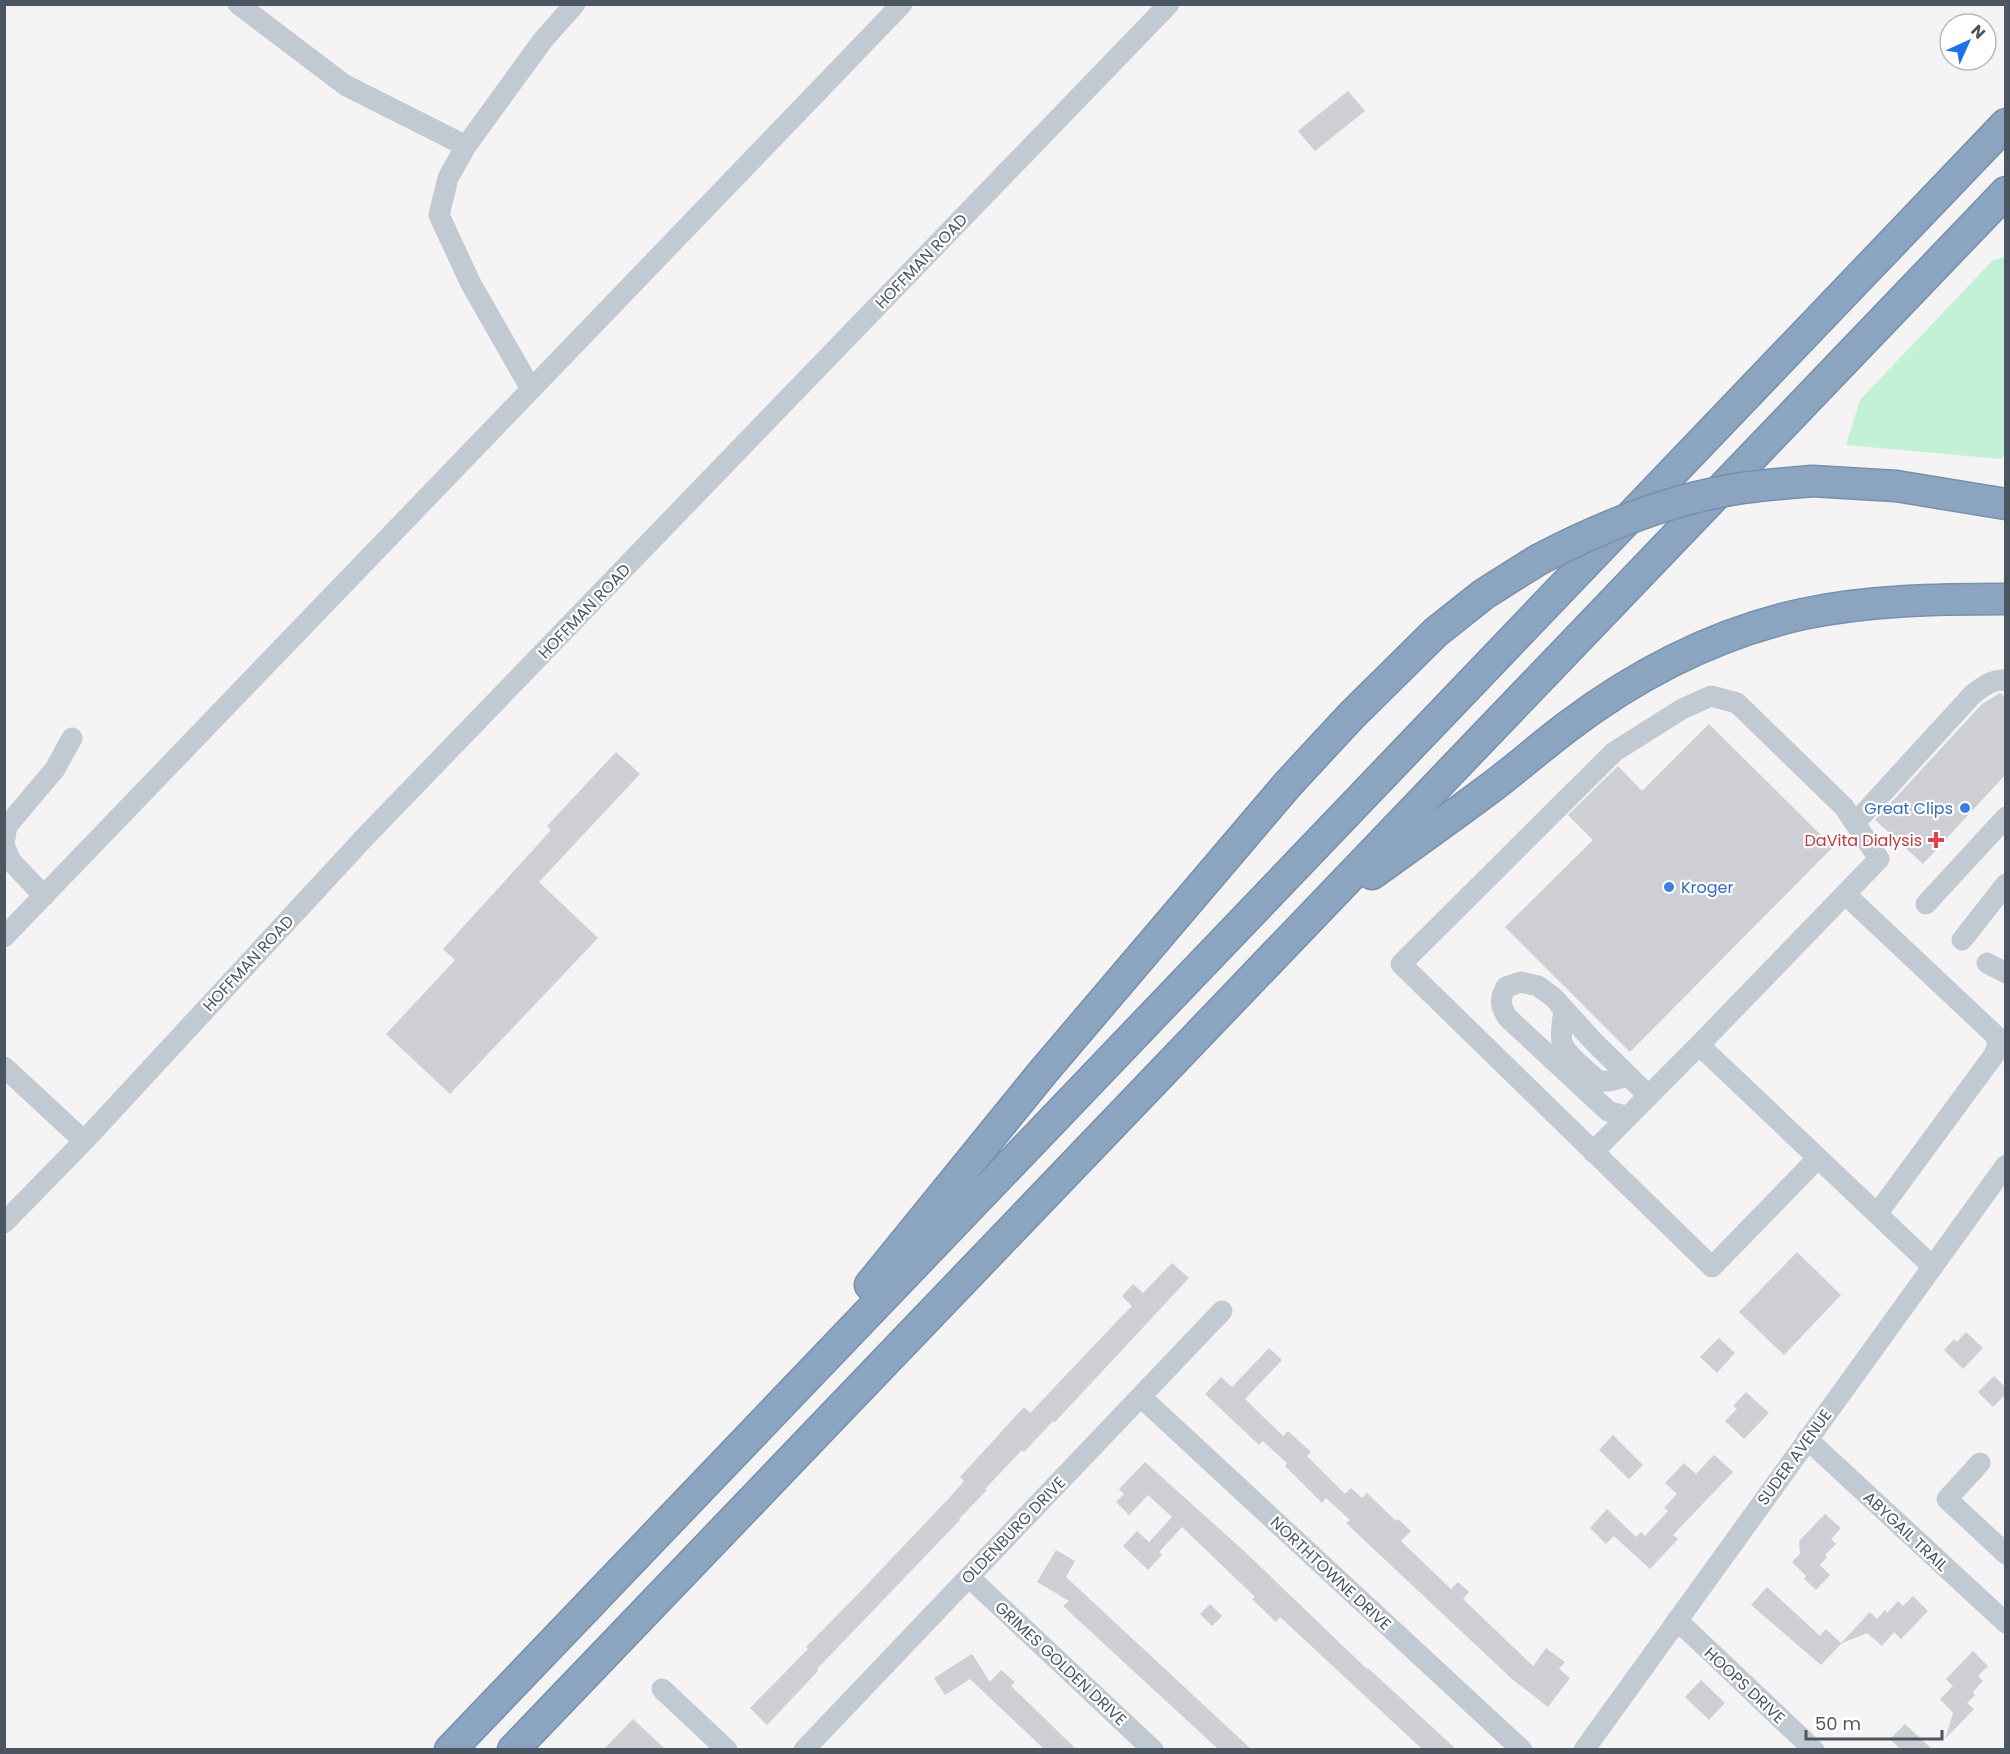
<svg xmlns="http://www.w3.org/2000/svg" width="2010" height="1754" font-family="Poppins,sans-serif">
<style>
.green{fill:#c3f1d5}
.building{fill:#cdcfd5}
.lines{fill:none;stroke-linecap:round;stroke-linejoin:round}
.highway-casing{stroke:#7690ad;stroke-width:33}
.minor{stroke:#c1cad2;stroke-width:21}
.highway{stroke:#8ba5c1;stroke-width:30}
.highway-bridge-casing{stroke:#7690ad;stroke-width:33;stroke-linecap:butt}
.highway-bridge{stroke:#8ba5c1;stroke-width:30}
.shop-dot{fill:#3f7fe0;stroke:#fff;stroke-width:2}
.health-dot{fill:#e0444e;stroke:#fff;stroke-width:2}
.labels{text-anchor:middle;stroke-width:4.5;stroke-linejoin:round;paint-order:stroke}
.street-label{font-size:16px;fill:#4a5661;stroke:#fff}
.shop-label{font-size:16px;fill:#366cbe;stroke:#fff;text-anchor:end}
.health-label{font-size:16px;fill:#be3a42;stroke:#fff;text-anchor:end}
</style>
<rect width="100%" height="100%" fill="#f5f3f3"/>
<path class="green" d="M2005 257V454L2001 459 1846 445 1860 400 1993 260Z"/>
<path class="building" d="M1348 91 1365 111 1315 151 1298 131Z
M2000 693 2006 698V774L1923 864 1875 820 1982 704Z
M1709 724 1833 847 1630 1052 1505 927 1593 840 1568 815 1618 766 1642 791Z
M616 752 640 774 539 882 598 938 450 1094 386 1034 455 960 443 949 551 830 547 826Z
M1797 1252 1841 1295 1784 1355 1739 1312Z
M1172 1263 1189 1278 1055 1422 1053 1421 1024 1452 1022 1450 985 1489 987 1490 959 1519 960 1520 817 1669 818 1671 767 1725 750 1708 808 1649 806 1647 858 1594 950 1497 964 1481 960 1477 1024 1407 1030 1413 1122 1316 1132 1306 1122 1296 1133 1284 1143 1293Z
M1966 1332 1983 1348 1963 1369 1944 1350 1954 1339 1957 1342Z
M1719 1338 1735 1353 1717 1373 1700 1357Z
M1269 1348 1282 1360 1245 1399 1283 1436 1288 1431 1311 1452 1307 1456 1345 1494 1351 1488 1362 1498 1367 1493 1396 1521 1398 1519 1411 1531 1401 1541 1451 1589 1458 1582 1469 1592 1463 1599 1533 1666 1546 1648 1565 1662 1559 1669 1570 1678 1548 1707 1512 1679 1346 1523 1350 1520 1326 1498 1322 1503 1285 1466 1287 1463 1263 1441 1259 1445 1205 1394 1221 1377 1232 1387Z
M1994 1376 2006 1388V1394L1993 1407 1978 1392Z
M1746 1392 1769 1413 1744 1439 1725 1421 1737 1409 1733 1406Z
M1613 1435 1643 1465 1629 1479 1599 1450Z
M1714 1455 1733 1472 1673 1535 1678 1539 1650 1569 1614 1536 1606 1544 1590 1528 1607 1509 1636 1537 1641 1532 1645 1536 1668 1511 1664 1508 1677 1494 1665 1483 1684 1463 1696 1474Z
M1145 1462 1244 1551 1367 1669 1368 1668 1456 1749H1422L1280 1617 1276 1622 1252 1599 1255 1597 1182 1527 1159 1552 1162 1555 1148 1570 1123 1546 1137 1531 1149 1542 1172 1517 1148 1495 1129 1515 1116 1502 1124 1494 1119 1489Z
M1825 1514 1841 1528 1831 1539 1836 1544 1825 1555 1827 1557 1820 1565 1830 1575 1816 1590 1804 1579 1806 1576 1792 1562 1800 1554 1799 1541Z
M1056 1550 1075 1561 1066 1577 1251 1749H1218L1063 1606 1069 1601 1037 1582Z
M1767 1587 1820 1636 1826 1629 1841 1643 1870 1612 1877 1619 1885 1610 1887 1613 1898 1601 1903 1606 1913 1596 1928 1611 1901 1639 1894 1632 1882 1646 1867 1633 1842 1643 1821 1665 1751 1605Z
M1210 1604 1222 1616 1212 1626 1200 1614Z
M1973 1651 1988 1666 1978 1676 1983 1681 1973 1692 1975 1695 1967 1703 1974 1709 1945 1739 1953 1713 1940 1699 1953 1686 1946 1679Z
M972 1654 990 1682 1001 1670 1015 1682 1011 1686 1076 1749H1044L970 1679 945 1695 934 1678Z
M1701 1680 1725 1703 1709 1720 1685 1697Z
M633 1719 665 1749H604Z
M1905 1724 1932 1749H1900L1890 1739Z"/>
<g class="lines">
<defs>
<path id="highway" d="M1812 481 1896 486 2006 504
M1372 874C1412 845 1453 816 1493 786 1518 767 1542 746 1567 727 1637 674 1717 633 1803 614 1869 600 1938 599 2006 599
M870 1285 1043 1072 1288 784 1351 716 1436 632 1484 594 1538 560
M450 1750 2006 124
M513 1750 2006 192"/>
</defs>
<use href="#highway" class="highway-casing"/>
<path class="minor" d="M238 4 345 85 466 146
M531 389 471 284 439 215 448 178 466 146 543 40 575 4
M1855 823 1973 694C1984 686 1992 679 2006 680
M4 843 7 826 55 769 72 738
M4 844 10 860 44 896
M1845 894 1995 1035 1998 1043 1994 1055 1877 1214
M1926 904 2006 817
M4 937 902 4
M1962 940 2006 884
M1987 963 2006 973
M1564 1009C1563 1019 1560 1032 1562 1042 1565 1054 1589 1072 1598 1081H1609L1628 1076
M4 1067 84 1141
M1628 1117 1608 1111 1508 1018C1500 1006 1499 1000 1506 987L1521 982 1538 986 1553 997 1594 1042 1649 1096
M1593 1152 1699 1045
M1818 1158 1712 1267 1401 964 1614 752 1682 709 1711 696 1737 703 1844 807 1879 859 1699 1045 1933 1267
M4 1223 84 1141 365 837 1169 4
M1141 1397 1522 1750
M1807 1439 2006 1623
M1980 1463 1947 1499 2006 1554
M969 1577 1153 1750
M1677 1620 1814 1750
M662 1689 727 1750
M804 1750 1222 1311
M1584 1750 2006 1165"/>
<use href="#highway" class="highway"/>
<defs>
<path id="highway-bridge" d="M1538 560C1597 529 1659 503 1725 491 1753 485 1783 484 1812 481"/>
</defs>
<use href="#highway-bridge" class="highway-bridge-casing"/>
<use href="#highway-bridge" class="highway-bridge"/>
</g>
<g class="shop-dot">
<circle cx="1965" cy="808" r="6"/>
<circle cx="1669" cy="887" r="6"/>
</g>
<path class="health-dot" d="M1933 831h6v6h6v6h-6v6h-6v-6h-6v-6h6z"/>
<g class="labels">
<g class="street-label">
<text transform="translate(921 261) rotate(-46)" y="6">HOFFMAN ROAD</text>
<text transform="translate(584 611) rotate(-46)" y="6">HOFFMAN ROAD</text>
<text transform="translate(248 963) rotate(-47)" y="6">HOFFMAN ROAD</text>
<text transform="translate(1794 1457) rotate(-54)" y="6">SUDER AVENUE</text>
<text transform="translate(1013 1530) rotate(-46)" y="6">OLDENBURG DRIVE</text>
<text transform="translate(1906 1531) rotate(43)" y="6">ABYGAIL TRAIL</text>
<text transform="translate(1331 1573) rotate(43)" y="6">NORTHTOWNE DRIVE</text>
<text transform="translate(1061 1663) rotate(43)" y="6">GRIMES GOLDEN DRIVE</text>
<text transform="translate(1745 1685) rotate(43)" y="6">HOOPS DRIVE</text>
</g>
<g class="shop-label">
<text x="1953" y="814">Great Clips</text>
<text x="1681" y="893" text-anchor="start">Kroger</text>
</g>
<g class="health-label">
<text x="1922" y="846">DaVita Dialysis</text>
</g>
</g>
<rect width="2010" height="1754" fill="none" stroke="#4a5661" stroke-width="12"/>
<g transform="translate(1968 42) rotate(45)"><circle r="28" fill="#ffffff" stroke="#b7bbc0" stroke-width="1.5"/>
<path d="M0-4.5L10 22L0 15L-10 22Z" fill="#1a73e8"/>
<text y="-9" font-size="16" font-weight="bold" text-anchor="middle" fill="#4a5661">N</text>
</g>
<path d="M1806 1730v9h136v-9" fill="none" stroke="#4a5661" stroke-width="3"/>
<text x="1815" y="1730" font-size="18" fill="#4a5661" stroke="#ffffff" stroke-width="4.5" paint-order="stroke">50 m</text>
</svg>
